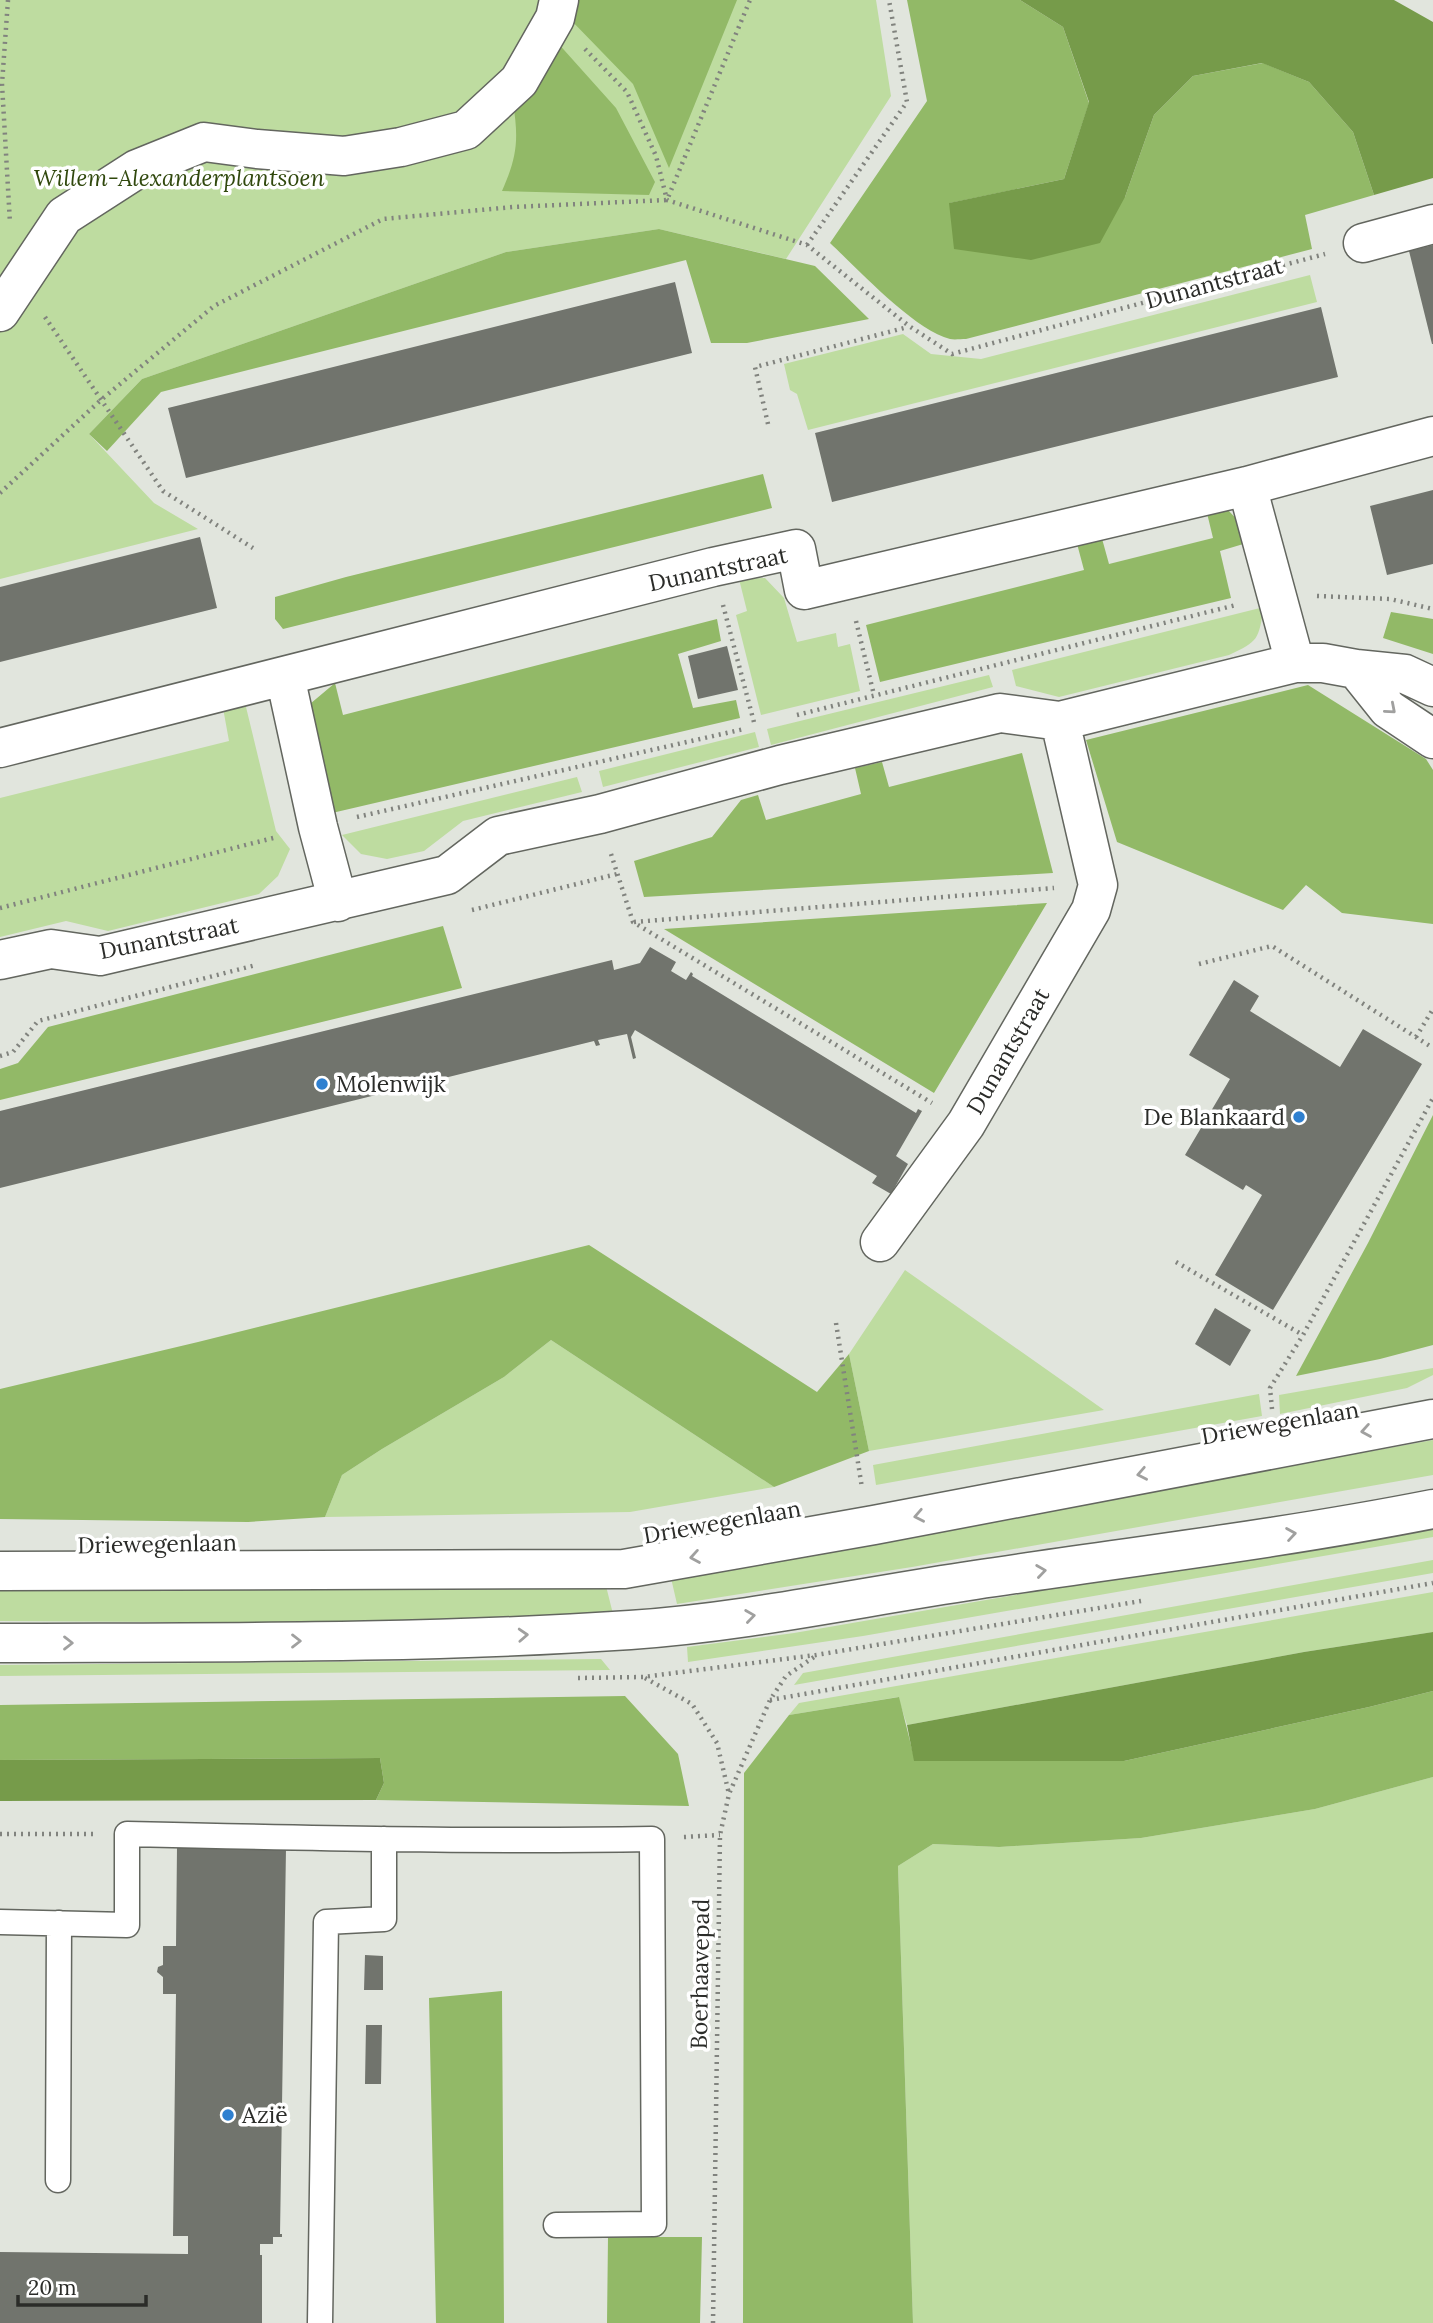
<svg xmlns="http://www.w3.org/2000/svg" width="1433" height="2323" font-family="Lora,serif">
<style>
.green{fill:#bedca0}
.forest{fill:#92b967}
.water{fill:#769b4a}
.building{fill:#71746d}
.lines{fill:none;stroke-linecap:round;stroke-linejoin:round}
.lane-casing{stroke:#63665f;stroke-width:27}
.street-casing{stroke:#63665f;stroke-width:41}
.secondary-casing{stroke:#63665f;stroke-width:41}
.path{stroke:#81837e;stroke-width:4.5;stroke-dasharray:2 5;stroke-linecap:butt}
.lane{stroke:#fff;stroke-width:24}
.street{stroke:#fff;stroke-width:38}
.secondary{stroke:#fff;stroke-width:38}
.oneway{stroke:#a0a09f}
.poi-dot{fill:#2f80d0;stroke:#fff;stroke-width:2.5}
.labels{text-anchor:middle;stroke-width:7;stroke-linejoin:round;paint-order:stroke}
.park-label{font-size:23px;font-style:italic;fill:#30480d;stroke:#fff}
.street-label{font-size:23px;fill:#2b2c29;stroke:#fff}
.poi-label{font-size:23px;fill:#2b2c29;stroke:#fff;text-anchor:start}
</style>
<rect width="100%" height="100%" fill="#e1e5dd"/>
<path class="green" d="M0 0H876L891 96 786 259 659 229 506 252 142 379 89 434 154 503 198 529 0 579Z
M1310 275 1317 302 808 430 797 394 790 390 784 364 903 334 931 354 981 359Z
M765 578 784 598 797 642 836 633 838 647 850 644 860 691 761 715 736 615 747 611 739 579Z
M1264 607C1258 640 1259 641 1229 655L1059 697 1016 686 1012 670Z
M989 675 993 687 771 745 767 729Z
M246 707 276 831 290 849 278 876 259 894 108 931 66 921 0 937V798L229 741 223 708Z
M755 732 759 747 603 787 599 771Z
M577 777 582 792 463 821 424 851 387 859 361 854 342 835Z
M905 1270 1104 1410 869 1451 849 1354Z
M551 1340 774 1487 630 1512 325 1517 342 1475 382 1449 504 1377Z
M1433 1368V1375L1407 1388 1280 1414 1279 1395Z
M1259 1394 1262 1416 876 1485 873 1465Z
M1433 1440V1475L912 1567 677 1604 671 1578Z
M1433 1523V1537L863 1636 688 1662 687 1647 794 1633Z
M1433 1560V1573L794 1685 803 1673Z
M0 1585 606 1586 613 1614 348 1623 0 1621Z
M1433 1592V1632L1304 1652 907 1725 898 1697 789 1715 799 1703Z
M601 1659 610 1670 0 1676V1665Z
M1433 1777V2323H913L898 1866 933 1844 999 1847 1141 1838 1315 1809Z"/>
<path class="forest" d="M573 0H737L669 168 633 84 568 17Z
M907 0H1020L1063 27 1089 103 1064 179 950 203 1125 197 1154 115 1193 76 1263 63 1309 82 1353 132 1374 195 1305 215 1312 249 966 339C961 339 954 340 950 339 914 330 858 269 830 243L927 101Z
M556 41 616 108 655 182 649 195 502 191C517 157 519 140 513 103Z
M659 229 815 266 869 319 747 343H711L686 260 161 392 107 451 89 434 142 379 506 252Z
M763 474 772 508 283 629 275 619V597L346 577Z
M1206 509H1227L1245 528 1250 542 1220 551 1231 598 880 682 866 625 1084 570 1076 540 1101 535 1109 564 1213 538Z
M1391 612 1433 619V654L1383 638Z
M717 619 721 641 678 654 693 708 736 700 740 718 332 813 304 709 335 683 343 715Z
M1308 685 1426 759 1433 770V924L1342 913 1306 885 1283 910 1117 842 1086 740Z
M1022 753 1053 873 644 897 634 861 712 837 741 800 758 795 766 820 861 794 855 768 882 762 889 787Z
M1047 903 934 1093 664 929Z
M443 926 462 988 0 1100V1069L18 1063 48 1027Z
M1433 1115V1345L1380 1359 1296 1376 1368 1243Z
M589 1245 817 1392 849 1354 869 1451 774 1487 551 1340 504 1377 382 1449 342 1475 325 1517 248 1522 0 1519V1389L198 1342Z
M1433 1691V1777L1315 1809 1141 1838 999 1847 933 1844 898 1866 913 2323H743L744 1773 789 1715 899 1697 915 1761H1124L1369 1707Z
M625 1696 678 1754 689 1806 376 1800 384 1783 380 1758 0 1760V1705Z
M502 1991 504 2323H436L429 1998Z
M608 2237H702L700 2323H607Z"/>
<path class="water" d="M1020 0H1394L1433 22V178L1374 195 1353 132 1309 82 1262 63 1193 76 1154 115 1125 197 1100 243 1031 260 954 249 949 203 1064 179 1089 102 1063 27Z
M1433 1632V1691L1369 1707 1124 1761H914L907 1725 1304 1652Z
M380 1758 384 1783 376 1800 0 1801V1760Z"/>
<path class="building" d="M1433 245V344H1432L1409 251Z
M675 282 692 353 186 478 168 408Z
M1321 307 1338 377 832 502 815 433Z
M1433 490V564L1387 575 1370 506Z
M200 537 217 608 0 662V587Z
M727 646 738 690 698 699 688 656Z
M650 947 676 962 671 971 686 980 691 972 693 974 692 976 916 1113 918 1109 922 1111 896 1156 908 1164 891 1194 872 1183 877 1176 635 1030 631 1037 636 1058 633 1059 627 1034 598 1040 600 1045 596 1046 594 1041 0 1188V1111L612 960 614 970 640 963Z
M1234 980 1259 996 1250 1011 1340 1067 1363 1029 1422 1064 1273 1310 1215 1275 1262 1195 1246 1185 1243 1190 1185 1155 1230 1079 1189 1055Z
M1215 1308 1251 1330 1230 1366 1195 1344Z
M177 1847 286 1848 280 2234H282V2237H273V2244H260V2255H262V2323H0V2252L188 2254V2236H173L176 1994H163V1977L157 1972 158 1967 163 1965V1946H176Z
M365 1955 383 1956V1990H364Z
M366 2025H382L381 2084H365Z"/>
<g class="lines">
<defs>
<path id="lane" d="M0 1922 127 1925V1834C302 1838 477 1842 652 1839L654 2224 556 2225
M58 2180 59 1923
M320 2323 326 1922 384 1919V1839"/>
<path id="street" d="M1363 243 1433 224
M0 312 64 216 137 169 204 142 257 149 344 156 401 147 466 130 519 81 555 18 559 0
M1247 486 1295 663
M1356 669 1388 709 1433 739
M285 676 318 827 338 902
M0 748 713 567 796 549 804 590 1247 486 1433 436
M0 960 51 949 100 956 447 875 498 836 600 814 780 765 1000 713 1060 721 1295 663H1323L1356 669 1405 674 1433 687
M880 1242 966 1124 1091 910 1098 885 1060 721"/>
<path id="secondary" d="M0 1571 624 1569 874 1525 1433 1419
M0 1643C210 1642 421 1644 630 1630 746 1622 860 1597 975 1580 1127 1557 1281 1539 1433 1509"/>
</defs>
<use href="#lane" class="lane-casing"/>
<use href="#street" class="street-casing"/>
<use href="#secondary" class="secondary-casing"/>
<path class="path" d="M8 0 2 84 10 223
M585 49 627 92 656 156 667 200 807 245 909 326 952 354 1325 254
M807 245 907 102 889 0
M45 317 163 491 253 548
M768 424 755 367 908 327
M0 493 102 399 214 306 383 219 513 207 667 200 750 0
M1317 596 1390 599 1433 609
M723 605 755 726
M856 621 874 695
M797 715 1236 605
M357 817 744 729
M611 854 633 922 932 1103
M0 908 277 837
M472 910 617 874
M634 922 1054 888
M1199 964 1272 946 1433 1048
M1416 1037 1433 1009
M0 1056 13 1052 38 1021 256 965
M1176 1262 1303 1335
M836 1323 862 1488
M1272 1409 1270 1388 1303 1335 1433 1098
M578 1678 643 1677 816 1655 1141 1601
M645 1678 692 1704 717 1743 729 1794
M770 1700 1433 1583
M0 1834H94
M684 1837 720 1835
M713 2323 720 1835 729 1794 770 1700 786 1676 814 1657"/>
<use href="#lane" class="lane"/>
<use href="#street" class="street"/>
<use href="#secondary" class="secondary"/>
</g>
<defs><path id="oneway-chevron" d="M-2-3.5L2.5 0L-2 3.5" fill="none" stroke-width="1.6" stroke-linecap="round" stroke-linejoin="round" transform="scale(1.75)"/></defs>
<g class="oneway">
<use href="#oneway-chevron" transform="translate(1391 709) rotate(41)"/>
<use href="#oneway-chevron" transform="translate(1366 1431) rotate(170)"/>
<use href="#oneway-chevron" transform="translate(1142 1474) rotate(169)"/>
<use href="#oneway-chevron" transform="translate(919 1516) rotate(169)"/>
<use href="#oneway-chevron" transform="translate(1291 1534) rotate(-9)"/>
<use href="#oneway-chevron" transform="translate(695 1557) rotate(170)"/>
<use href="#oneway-chevron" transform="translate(1041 1571) rotate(-8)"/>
<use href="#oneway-chevron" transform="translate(750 1616) rotate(-8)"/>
<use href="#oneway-chevron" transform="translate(523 1635) rotate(-3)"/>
<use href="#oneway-chevron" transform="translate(296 1641)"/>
<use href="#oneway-chevron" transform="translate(68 1643)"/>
</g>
<g class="poi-dot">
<circle cx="322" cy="1084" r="7"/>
<circle cx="1299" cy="1117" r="7"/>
<circle cx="228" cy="2115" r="7"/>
</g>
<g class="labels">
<g class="park-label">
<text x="179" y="186">Willem-Alexanderplantsoen</text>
</g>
<g class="street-label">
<text transform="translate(1214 283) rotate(-15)" y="8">Dunantstraat</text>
<text transform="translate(718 569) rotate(-12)" y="8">Dunantstraat</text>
<text transform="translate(169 938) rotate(-11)" y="8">Dunantstraat</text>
<text transform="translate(1008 1051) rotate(-60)" y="8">Dunantstraat</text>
<text transform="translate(1280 1423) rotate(-10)" y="8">Driewegenlaan</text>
<text transform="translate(722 1522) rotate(-10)" y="8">Driewegenlaan</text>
<text transform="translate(157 1544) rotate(-1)" y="8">Driewegenlaan</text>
<text transform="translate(700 1974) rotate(-89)" y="8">Boerhaavepad</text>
</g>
<g class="poi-label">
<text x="336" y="1092">Molenwijk</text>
<text x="1285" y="1125" text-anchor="end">De Blankaard</text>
<text x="242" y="2123">Azië</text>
</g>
</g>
<path d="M18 2295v10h128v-10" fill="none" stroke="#2b2c29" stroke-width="3.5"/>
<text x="28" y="2295" font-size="21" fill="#2b2c29" stroke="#ffffff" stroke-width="5" paint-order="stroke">20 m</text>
</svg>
